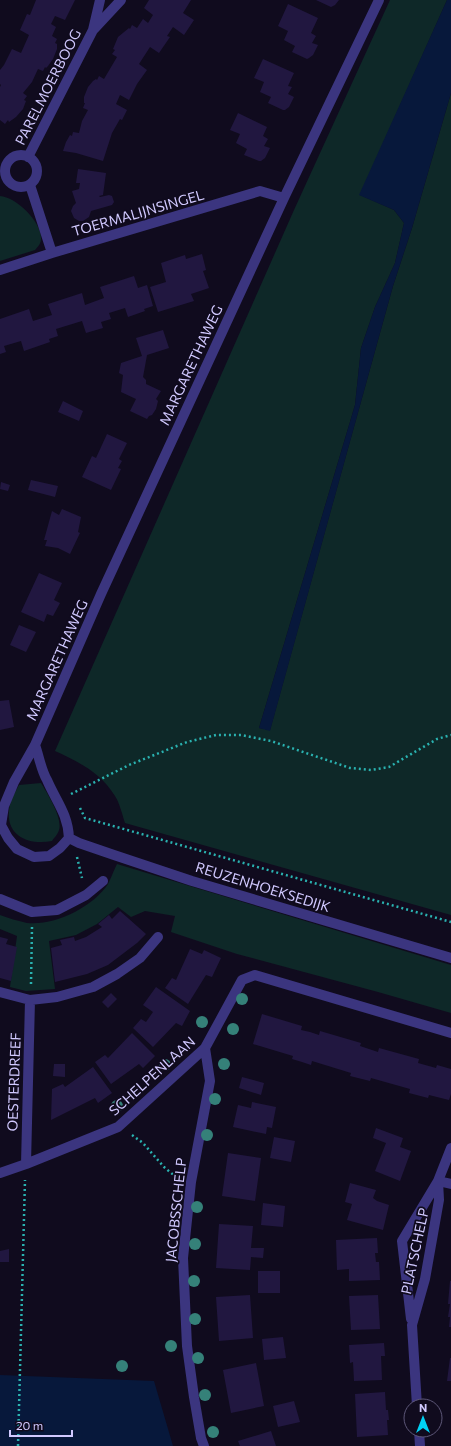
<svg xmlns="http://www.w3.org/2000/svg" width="451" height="1446" font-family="Commissioner,sans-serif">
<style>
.green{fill:#0e2828}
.water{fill:#07183b}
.building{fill:#211740}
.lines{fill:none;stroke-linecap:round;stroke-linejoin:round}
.path{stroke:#2ab2b0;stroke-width:2.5;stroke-dasharray:2 3;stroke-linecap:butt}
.minor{stroke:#3b357f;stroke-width:10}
.tree{fill:#358179}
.labels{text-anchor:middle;stroke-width:3.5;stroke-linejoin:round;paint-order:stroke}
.street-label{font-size:14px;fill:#d1c9ff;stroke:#100b1e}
</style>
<rect width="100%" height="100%" fill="#100b1e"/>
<path class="green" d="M390 0H447L360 195 394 210 404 223 395 263 375 307 361 348 355 405 259 728 270 730 393 286 412 228 451 93V915L125 823C122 814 120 804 115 796 101 773 79 762 55 751L294 210Z
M0 196C16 197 42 222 41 239 41 243 38 247 35 250L0 261Z
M41 783C47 793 63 818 59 830 58 834 54 838 52 841 27 846 3 834 10 805 11 798 16 791 19 785Z
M117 864 451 965V1013L378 992 237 954 171 932 175 916 145 911 131 917 118 907 97 924 76 935 49 941 55 989 26 991 10 987 17 936 0 929V915C8 918 18 921 27 923 55 926 93 907 108 884 111 878 114 870 117 864Z"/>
<path class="water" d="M447 0H451V93L412 228 393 286 270 731 259 728 355 405 361 348 375 307 395 263 404 223 394 210 359 195Z
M0 1375 154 1381 173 1446H0Z"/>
<path class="building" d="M36 0H75L65 20 55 16 51 24 56 27 52 36 57 39 55 43 57 44V49L53 59 48 66 46 68 45 67 43 71 38 69 32 82 23 93 27 96 24 100 26 101 23 109 16 117 9 122 8 120 5 124 0 120V87L1 85 0 84V70L4 65 12 49 21 53 29 35 20 30 27 14 30 15Z
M149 0H191L183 13 194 20 184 35 173 27 167 36 170 37 159 53 150 47 139 64 147 70 137 84 129 100 120 95 116 104 127 110 122 120 120 119 112 133 103 161 76 153 63 151 66 142 70 135 72 136 73 132 79 133 82 121 88 110 83 108 85 103H84V97L88 87 93 81 96 79 97 80 99 76 104 79 117 57 112 54 115 50 113 49 118 37 129 28 130 29 132 25 137 28 143 19 148 23 153 15 144 8Z
M316 0H339L335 5 331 7Z
M288 4 318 18 311 33 316 36 312 43 318 45 313 55 309 58 307 59 292 52 295 46 284 40 288 31 278 26Z
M263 59 294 73 288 86 292 87 288 94 294 97 289 107 285 110H283L268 103 271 97 260 92 264 82 254 78Z
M238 113 267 127 263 136 268 139 264 146 270 148 265 158 261 161H259L244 155 247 149 236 143 240 134 230 130Z
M78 169 106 173 103 195 99 196 100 197 109 195 112 196 114 202 112 205 91 211 89 217 83 221H79L74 218 71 211 73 206 76 203 72 191 79 189 80 183H76Z
M202 254 206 270 203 271 209 288 191 294 194 301 158 312 150 287 166 282 161 263 185 255 186 259Z
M134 276 138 288 147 285 153 306 144 309 145 311 128 317 125 308 109 313 111 319 101 322 103 328 86 333 82 321 56 329 58 336 49 339 50 342 24 351 21 341 4 346 6 352 0 354V319L29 309 33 321 52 315 48 304 82 293 85 305 104 298 100 287Z
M163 330 169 348 147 355 143 377 146 380V384L161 391 156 399 158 401 156 409 152 415 149 416 147 419 130 411 136 399 121 392 123 375 119 373 121 363 142 356 136 338Z
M63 401 83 411 79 421 58 412Z
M107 434 127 443 119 459 122 461 118 468 121 469 111 490 82 477 92 456 96 458Z
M31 480 58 486 55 497 28 490Z
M1 482 10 485 8 491 0 489Z
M62 509 81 517 78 532 80 533 70 554 58 548 45 546 47 540H44L52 511 59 515Z
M39 573 62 583 54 600 60 603 53 616 47 614 44 622 21 612Z
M19 625 36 632 26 652 10 645Z
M9 700 14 727 0 730V701Z
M120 911 146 934 137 943 108 965 87 974 55 982 51 948 62 945 60 940 74 937 75 941 86 937 102 927 98 924 109 915 112 919Z
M0 937 8 939 6 944 17 947 11 981 0 978Z
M190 949 202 954 204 950 221 958 212 977 206 975 188 1004 165 988 172 978 176 980Z
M156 987 190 1011 182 1026 176 1023 153 1047 133 1028 141 1019 146 1022 153 1012 143 1005Z
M111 993 117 999 108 1008 102 1002Z
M262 1014 302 1026 301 1030 310 1032 319 1035 320 1031 361 1043 360 1046 378 1052 379 1048 419 1059 418 1063 436 1068 437 1065 451 1069V1094L449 1100 429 1095 428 1098 409 1093 410 1089 371 1078 370 1081 350 1076 351 1073 312 1061 311 1065 302 1062 292 1059 293 1056 253 1044Z
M132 1033 155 1056 143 1068 139 1064 111 1084 95 1062 105 1055 108 1058Z
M54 1064H65V1077L53 1076Z
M93 1067 112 1093 98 1103 95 1098 51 1120 52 1089 63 1084 65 1087Z
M242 1077 264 1083 261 1095 239 1088Z
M252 1102 276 1107 272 1128 267 1127 266 1134 233 1127 238 1105 251 1108Z
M376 1128 403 1138 400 1147 411 1151 400 1181 375 1171 386 1143 373 1138Z
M274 1137 295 1141 291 1162 270 1158Z
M228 1153 261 1158 255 1201 222 1196Z
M350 1183 376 1190 373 1198 377 1201 389 1205 383 1230 347 1220 352 1204 345 1202Z
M263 1203 285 1206 283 1227 261 1225Z
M219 1224 253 1226 251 1248H264L263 1258 251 1257 250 1270 216 1268Z
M377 1238 378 1253H375L376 1262H379L380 1280 349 1281V1269L337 1270 336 1240Z
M9 1249V1262H0V1251Z
M258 1271H280V1293H258Z
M450 1281H451V1327H449L450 1317H448L450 1304H448Z
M250 1295 253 1338 219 1341 216 1297Z
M378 1295 380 1329 351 1330 349 1296Z
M283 1337 286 1358 264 1360 262 1339Z
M384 1343 385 1356H381L382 1380 354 1381 353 1362 350 1363 349 1345Z
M450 1358H451V1381H447Z
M256 1363 264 1406 231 1413 223 1370Z
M385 1392 386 1410H388L389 1420H387L388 1435 357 1437 355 1394Z
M294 1401 300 1422 278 1427 273 1406Z
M271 1431 276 1446H240L238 1441Z"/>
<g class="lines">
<path class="path" d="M71 794 129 765 187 742 216 735H241L271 741 350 768 371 770 389 767 437 739 451 735
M80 808 85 818 451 922
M77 857 82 878
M31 984 32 927
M132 1135 143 1143 164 1167 176 1177
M18 1446 25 1180"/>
<path class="minor" d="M94 29 121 0
M5 171a16 16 0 1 1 32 0a16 16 0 1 1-32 0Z
M28 157 93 30 100 0
M30 185 52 253
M0 270 52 253 260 191 284 198
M35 745C39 756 41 770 47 780 56 801 68 814 69 838L60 848 49 856 34 857 17 849 8 838 1 825 4 806 14 782 35 745 101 594 284 198 379 0
M69 838 79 843 114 855 192 881 451 958
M0 899 32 912 57 910 86 895 103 881
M0 992 30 1000 57 997 93 987 117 974 140 958 158 937
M26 1164 30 1000
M0 1173 26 1164 118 1127 205 1048 242 980 255 975 451 1033
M411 1319 402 1241 438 1181 451 1184
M417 1406 412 1325 425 1279 439 1200 438 1181 451 1148
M419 1430 420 1446
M204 1446 201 1438 194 1397 187 1346 183 1258 191 1182 210 1081 205 1048"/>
</g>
<g class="tree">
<circle cx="242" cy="999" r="6"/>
<circle cx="202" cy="1022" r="6"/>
<circle cx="233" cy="1029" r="6"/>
<circle cx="224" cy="1064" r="6"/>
<circle cx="165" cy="1065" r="6"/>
<circle cx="215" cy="1099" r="6"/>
<circle cx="117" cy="1106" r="6"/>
<circle cx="207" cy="1135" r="6"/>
<circle cx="197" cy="1207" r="6"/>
<circle cx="195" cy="1244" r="6"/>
<circle cx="194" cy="1281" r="6"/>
<circle cx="195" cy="1319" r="6"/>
<circle cx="171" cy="1346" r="6"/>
<circle cx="198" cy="1358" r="6"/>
<circle cx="122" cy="1366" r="6"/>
<circle cx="205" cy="1395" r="6"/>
<circle cx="213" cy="1432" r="6"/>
</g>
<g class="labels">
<g class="street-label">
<text transform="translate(48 87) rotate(-63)" y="5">PARELMOERBOOG</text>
<text transform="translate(138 213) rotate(-16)" y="5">TOERMALIJNSINGEL</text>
<text transform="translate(191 365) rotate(-65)" y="5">MARGARETHAWEG</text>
<text transform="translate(57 660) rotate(-66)" y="5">MARGARETHAWEG</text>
<text transform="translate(263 887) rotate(17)" y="5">REUZENHOEKSEDIJK</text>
<text transform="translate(152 1076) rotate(-42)" y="5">SCHELPENLAAN</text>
<text transform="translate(14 1082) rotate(-88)" y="5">OESTERDREEF</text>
<text transform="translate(176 1210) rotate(-84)" y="5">JACOBSSCHELP</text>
<text transform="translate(415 1251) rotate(-78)" y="5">PLATSCHELP</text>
</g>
</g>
<g transform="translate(423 1418)"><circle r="19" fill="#100b1e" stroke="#5d5778"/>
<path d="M0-3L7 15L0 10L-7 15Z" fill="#00d1f4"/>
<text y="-6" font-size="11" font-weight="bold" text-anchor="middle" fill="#d1c9ff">N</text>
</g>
<path d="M10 1430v6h62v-6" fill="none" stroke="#d1c9ff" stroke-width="2"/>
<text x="16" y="1430" font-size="12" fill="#d1c9ff" stroke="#100b1e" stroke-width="3" paint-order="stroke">20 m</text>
</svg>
